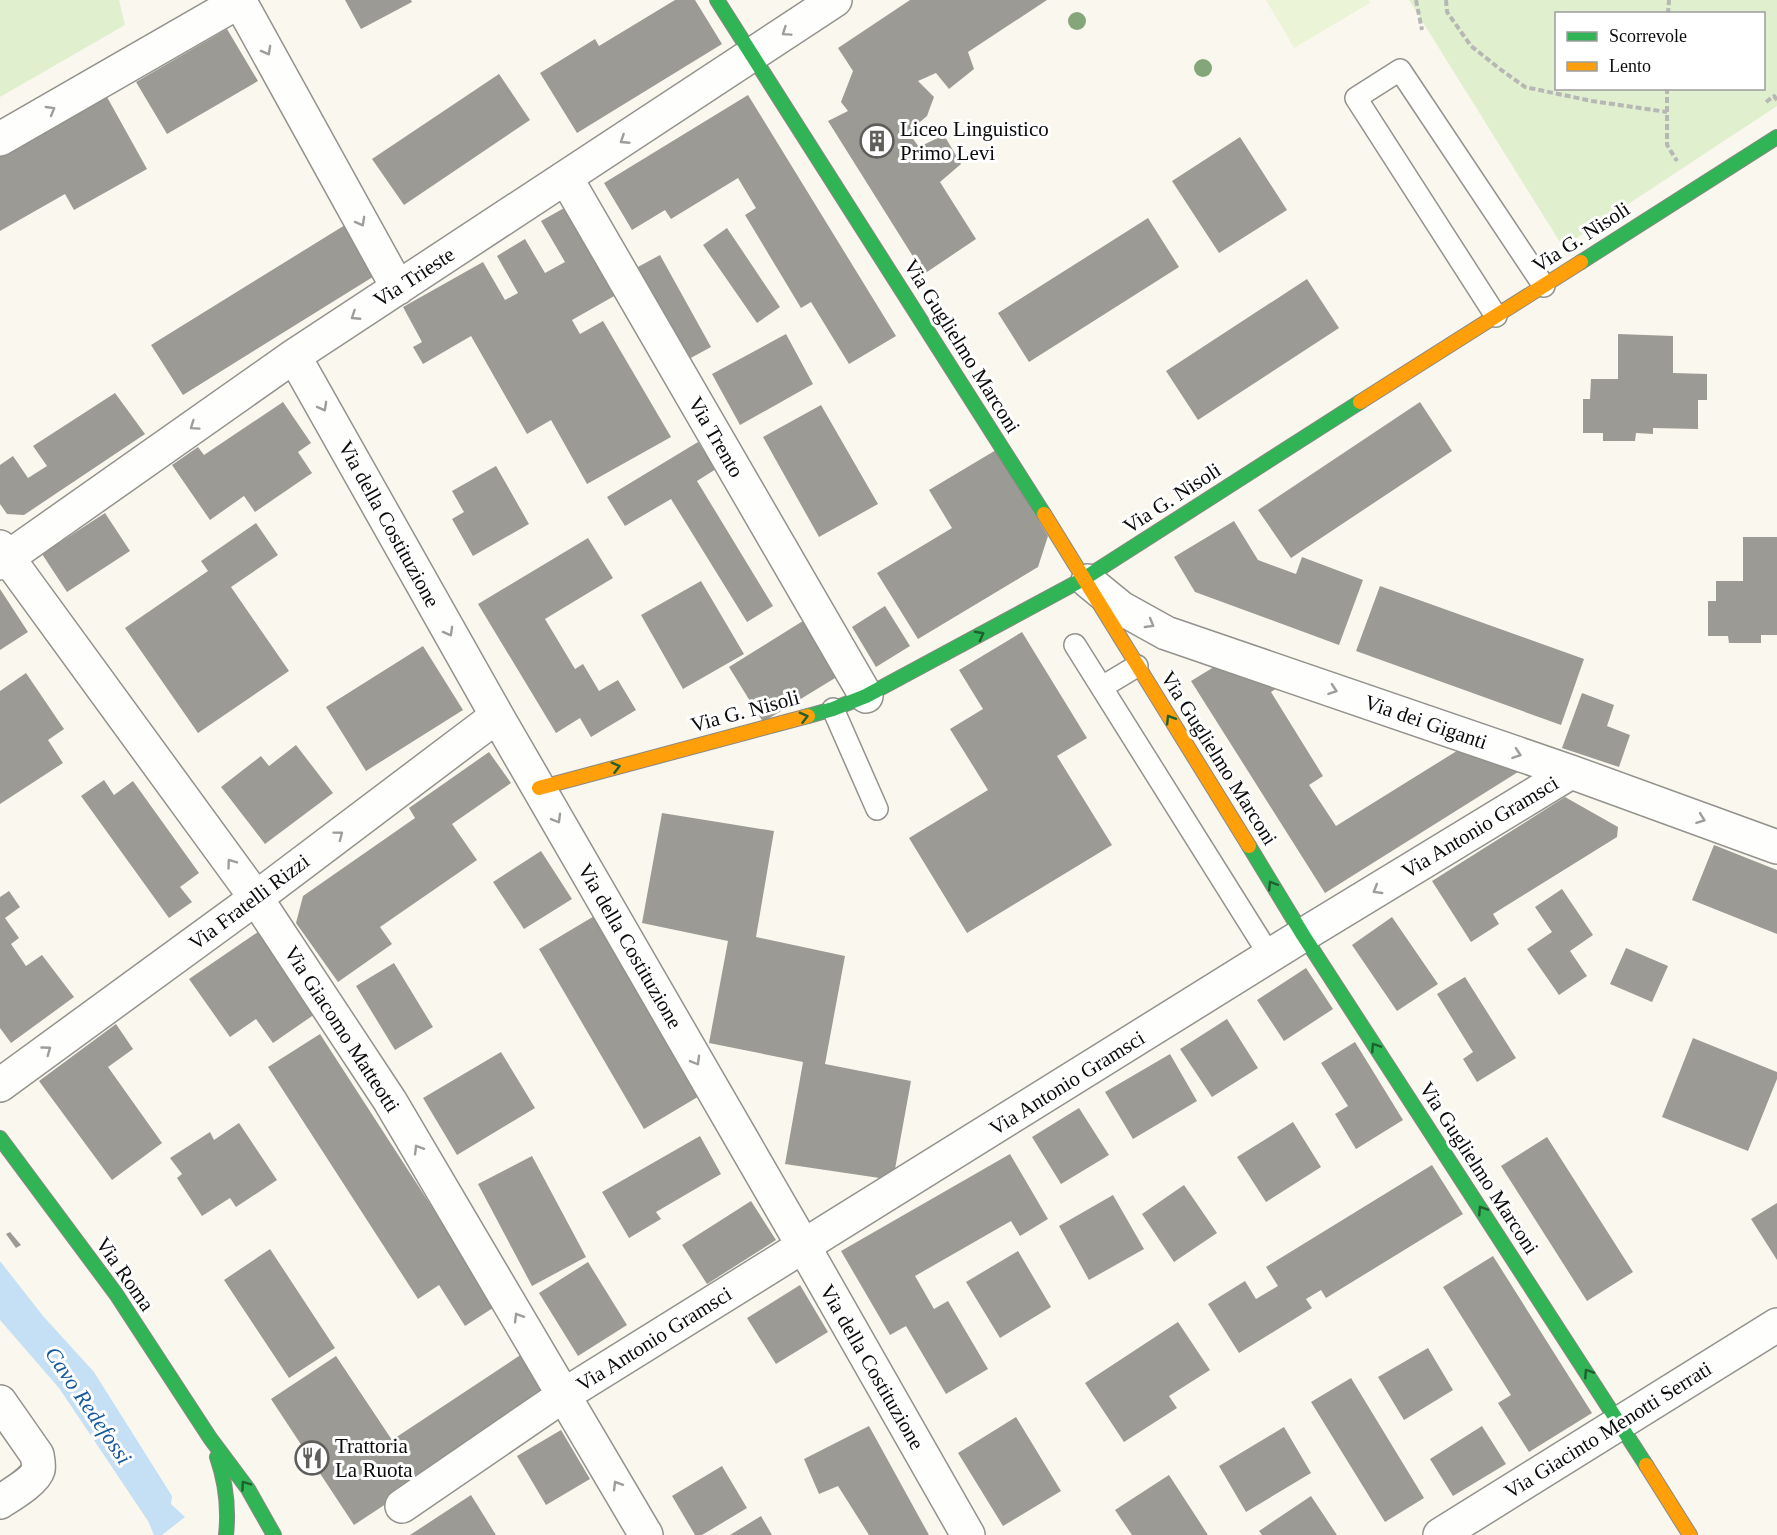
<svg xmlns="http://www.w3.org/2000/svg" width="1777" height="1535" font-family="Georgia,serif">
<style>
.green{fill:#e0efce;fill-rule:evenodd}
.pitch{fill:#ebf4d7}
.water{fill:#c5e0f4}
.building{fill:#9c9a94}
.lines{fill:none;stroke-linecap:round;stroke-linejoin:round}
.lane-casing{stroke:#93928d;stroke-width:24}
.street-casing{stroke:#93928d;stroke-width:36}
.fast-casing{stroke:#898884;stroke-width:16}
.slow-casing{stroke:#898884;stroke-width:16}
.path{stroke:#b7b7b5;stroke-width:4;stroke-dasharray:6 3;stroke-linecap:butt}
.lane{stroke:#fefefc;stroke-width:21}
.street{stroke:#fefefc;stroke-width:33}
.fast{stroke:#30b455;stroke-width:14}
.slow{stroke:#ff9f0a;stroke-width:14}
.tree{fill:#85a67a}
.oneway{stroke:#9d9d9c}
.oneway2{stroke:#1e6030}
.labels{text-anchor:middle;stroke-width:6;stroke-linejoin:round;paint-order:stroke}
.poi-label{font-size:21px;fill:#0b0b0b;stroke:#fff;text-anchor:start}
.street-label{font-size:21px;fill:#0b0b0b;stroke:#fff}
.water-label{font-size:22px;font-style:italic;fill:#15579c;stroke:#fff}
</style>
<rect width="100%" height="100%" fill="#faf8ee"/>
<path class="green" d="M0 0H119L125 25 0 97Z
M1409 0H1777V106L1563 247ZM1556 14H1764V88H1556Z"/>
<path class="pitch" d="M1266 0H1368L1370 3 1294 48Z"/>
<path class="water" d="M0 1261 43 1316 94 1372 172 1496 171 1504 185 1517 162 1535H154L148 1521 59 1388 0 1320Z"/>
<path class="building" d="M345 0H411L412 2 361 29Z
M675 0H695L722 44 577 133 540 73 595 39 599 46Z
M910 0H1047L968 52 974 69 949 89 936 73 918 81 934 97 927 116 908 132 919 147 944 135 961 164 940 182 976 239 924 274 828 121 848 111 841 102 853 71 838 48Z
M227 29 258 81 167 134 136 82Z
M499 74 530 120 404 205 372 159Z
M748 95 896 336 849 364 811 302 801 308 745 215 756 208 738 178 671 219 665 210 632 230 604 183Z
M107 97 147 169 74 210 65 194 0 231V156Z
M1240 137 1287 210 1219 253 1172 181Z
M573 203 623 291 572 320 580 334 603 321 671 437 587 484 551 420 527 434 471 336 423 364 413 347 422 342 403 307 483 262 505 300 518 293 497 256 525 239 545 273 565 262 541 221Z
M1148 218 1179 267 1029 362 998 313Z
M345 225 376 275 183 395 151 345Z
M727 228 780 307 757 323 703 245Z
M660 255 711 347 687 360 636 268Z
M1307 279 1339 328 1198 420 1166 371Z
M786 334 813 384 740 425 712 374Z
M1618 334 1673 336V373L1707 374V400H1698V429L1653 428V434L1636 433 1635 441H1603V433H1583V399H1590L1591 379H1618Z
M115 393 145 434 24 515 7 514 0 504V465L13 456 28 478 47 466 33 446Z
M283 402 311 443 298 452 312 473 255 512 244 496 210 520 172 465 198 447 204 455Z
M1420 402 1452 451 1291 558 1258 510Z
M821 405 878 504 819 537 763 437Z
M698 442 716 469 697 481 773 606 747 622 671 499 625 526 607 497Z
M996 450 1048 536 1038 567 918 639 877 573 952 528 929 490Z
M496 466 529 524 473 556 452 519 464 512 452 491Z
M105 513 130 551 67 592 42 554Z
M1234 521 1258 560 1296 574 1302 557 1363 580 1339 645 1195 592 1174 557Z
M256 523 278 555 231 587 289 671 198 733 125 628 208 571 201 561Z
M1743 537H1777V635H1761V643H1729L1728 636H1708V601H1716V581H1743Z
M588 538 613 578 545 619 575 669 583 664 599 691 618 680 636 710 591 737 580 718 556 733 478 604Z
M701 581 744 654 683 689 641 615Z
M1380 586 1584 659 1561 725 1356 651Z
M0 589 28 632 0 650Z
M885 606 910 646 876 667 852 627Z
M806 619 840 675 763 722 729 667Z
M1022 632 1087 738 1057 756 1112 845 967 933 909 838 988 790 950 729 983 709 959 670Z
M423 646 463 710 366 771 326 707Z
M1227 659 1288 681 1271 692 1323 776 1309 785 1336 826 1468 744 1509 757 1518 772 1325 893 1191 681Z
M26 673 64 729 48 740 63 763 0 804V691Z
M1582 693 1614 705 1607 726 1630 735 1619 767 1562 748Z
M296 745 333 793 265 844 221 787 261 756 269 766Z
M489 752 511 783 452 824 477 860 380 927 392 944 338 982 296 923 303 896 415 818 409 808Z
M104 780 114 795 133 781 199 873 180 887 192 902 169 918 81 796Z
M1565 797 1618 827 1617 837 1493 914 1499 924 1471 942 1432 881Z
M662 813 774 831 756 937 845 956 825 1064 911 1081 893 1180 785 1164 803 1062 709 1043 728 941 642 923Z
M1714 845 1777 870V934L1692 900Z
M541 851 572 899 524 929 493 882Z
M1562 889 1593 935 1570 951 1587 976 1559 995 1527 949 1552 932 1535 907Z
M9 891 20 907 5 918 19 938 11 944 26 966 42 955 74 997 11 1043 0 1028V897Z
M596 915 701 1095 644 1129 539 949Z
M1392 917 1438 984 1397 1011 1352 945Z
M258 932 315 1014 273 1043 256 1019 230 1037 189 979Z
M1626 948 1668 966 1652 1002 1610 984Z
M394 963 433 1027 395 1050 356 986Z
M1306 968 1333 1009 1284 1041 1257 1000Z
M1465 977 1516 1058 1477 1082 1463 1059 1473 1052 1437 994Z
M1227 1019 1258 1068 1212 1097 1180 1049Z
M116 1024 133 1049 108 1067 162 1143 112 1180 39 1081Z
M320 1034 496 1306 465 1326 439 1285 418 1299 268 1067Z
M1693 1038 1777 1072V1079L1748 1151 1662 1117Z
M1355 1042 1403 1120 1356 1149 1335 1114 1348 1106 1321 1063Z
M501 1052 535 1108 457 1155 423 1098Z
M1170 1054 1197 1101 1133 1139 1105 1092Z
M1079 1108 1109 1155 1061 1184 1032 1137Z
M1293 1122 1321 1167 1266 1202 1237 1157Z
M239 1123 277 1180 236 1207 230 1198 202 1216 177 1178 182 1174 170 1158 210 1132 214 1140Z
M700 1136 721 1174 656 1212 661 1219 629 1238 602 1192Z
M1547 1137 1633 1272 1587 1301 1501 1166Z
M1010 1154 1048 1219 1020 1236 1011 1221 915 1276 934 1309 948 1301 988 1369 946 1394 906 1326 890 1335 841 1251Z
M532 1156 586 1257 532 1286 478 1184Z
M1432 1165 1463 1214 1326 1298 1321 1290 1306 1299 1312 1308 1239 1353 1208 1304 1245 1281 1256 1299 1278 1286 1266 1267Z
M1184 1185 1217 1233 1174 1262 1142 1214Z
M1113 1195 1144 1249 1089 1280 1059 1226Z
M751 1201 776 1240 707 1284 682 1245Z
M1777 1203V1260L1751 1219Z
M10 1232 21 1245 16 1248 6 1234Z
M270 1249 335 1348 289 1378 224 1280Z
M1018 1251 1051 1307 1000 1338 966 1282Z
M1493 1256 1592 1413 1529 1452 1498 1403 1511 1395 1443 1287Z
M588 1262 627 1325 578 1356 539 1293Z
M800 1285 828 1332 776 1364 747 1318Z
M1178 1322 1210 1370 1169 1396 1177 1408 1124 1442 1085 1383Z
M1428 1348 1453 1390 1404 1420 1378 1377Z
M522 1354 550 1396 354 1525 271 1399 336 1356 392 1440Z
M1351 1378 1424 1498 1385 1522 1311 1402Z
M1016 1417 1061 1491 1003 1526 958 1453Z
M869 1426 929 1535H869L838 1486 819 1494 804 1459Z
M1482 1426 1506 1464 1453 1496 1430 1459Z
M1284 1427 1311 1473 1246 1512 1219 1466Z
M561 1430 590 1479 546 1505 517 1456Z
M722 1466 747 1508 702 1535H695L672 1496Z
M1169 1475 1208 1535H1132L1115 1510Z
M471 1495 496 1535H410Z
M1311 1496 1337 1535H1262L1259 1531Z
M761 1516 772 1535H730Z"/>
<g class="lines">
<defs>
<path id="lane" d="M1496 316 1356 98 1400 70 1544 286
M1075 645 1270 956
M1102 687 1137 666
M833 709 877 809"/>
<path id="street" d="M239 0 398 288
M0 139 240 1
M566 178 866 696
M294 356 497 716 804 1247 968 1535
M0 547 256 898 390 1101 646 1535
M0 563 294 356 835 0
M1088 581 1121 608 1166 633 1571 772 1777 847
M0 1085 256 898 497 716
M0 1402 37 1455C38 1460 39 1466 38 1470 35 1481 9 1496 0 1502
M402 1506 564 1395 1303 935 1571 772
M1440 1535 1777 1325"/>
<path id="fast" d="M717 0 1044 514
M1581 262 1777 137
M808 716 833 709 866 696 1085 578 1360 402
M1249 846 1303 935 1646 1465
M0 1138 116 1294 210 1438 248 1489 274 1535
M217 1457C226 1483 229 1508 226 1535"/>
<path id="slow" d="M1360 402 1581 262
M1044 514 1249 846
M539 788 808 716
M1646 1465 1690 1535"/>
</defs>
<use href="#lane" class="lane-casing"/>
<use href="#street" class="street-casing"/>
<use href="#fast" class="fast-casing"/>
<use href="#slow" class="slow-casing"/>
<path class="path" d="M1416 0 1422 30
M1446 0 1447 12 1471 46 1500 69 1525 87 1592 101 1667 112
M1668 14 1669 0
M1667 88V145L1677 161
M1766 102 1774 96 1777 100"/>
<use href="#lane" class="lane"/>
<use href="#street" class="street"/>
<use href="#fast" class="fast"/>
<use href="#slow" class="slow"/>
</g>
<g class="tree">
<circle cx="1077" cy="21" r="9"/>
<circle cx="1203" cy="68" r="9"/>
</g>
<defs><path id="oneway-chevron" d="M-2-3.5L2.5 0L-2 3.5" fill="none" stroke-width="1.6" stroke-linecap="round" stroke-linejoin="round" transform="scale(1.5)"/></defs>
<g class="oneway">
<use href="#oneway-chevron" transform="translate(786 32) rotate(146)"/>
<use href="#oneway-chevron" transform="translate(267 51) rotate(61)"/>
<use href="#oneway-chevron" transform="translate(51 110) rotate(-30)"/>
<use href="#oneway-chevron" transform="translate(624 140) rotate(147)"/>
<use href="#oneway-chevron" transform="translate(361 222) rotate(61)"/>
<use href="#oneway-chevron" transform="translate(355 316) rotate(147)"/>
<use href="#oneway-chevron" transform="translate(323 407) rotate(61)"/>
<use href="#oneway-chevron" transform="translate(194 426) rotate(145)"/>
<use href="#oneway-chevron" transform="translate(1150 624) rotate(30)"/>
<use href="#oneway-chevron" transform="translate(449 632) rotate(61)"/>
<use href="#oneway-chevron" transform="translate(1333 690) rotate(19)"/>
<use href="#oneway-chevron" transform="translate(1517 754) rotate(19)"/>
<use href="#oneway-chevron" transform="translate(557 819) rotate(60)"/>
<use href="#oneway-chevron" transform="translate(1701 819) rotate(20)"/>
<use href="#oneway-chevron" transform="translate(339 835) rotate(-37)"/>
<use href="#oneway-chevron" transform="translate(231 863) rotate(-126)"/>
<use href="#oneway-chevron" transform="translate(1377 890) rotate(149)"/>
<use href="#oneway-chevron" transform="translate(47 1050) rotate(-36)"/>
<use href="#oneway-chevron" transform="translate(696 1061) rotate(60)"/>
<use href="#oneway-chevron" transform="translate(418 1149) rotate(-121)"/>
<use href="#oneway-chevron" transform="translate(518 1317) rotate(-121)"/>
<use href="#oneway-chevron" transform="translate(617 1485) rotate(-121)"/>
</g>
<g class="oneway2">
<use href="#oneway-chevron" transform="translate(980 635) rotate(-28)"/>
<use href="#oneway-chevron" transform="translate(804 717) rotate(-15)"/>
<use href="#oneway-chevron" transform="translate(1170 719) rotate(-122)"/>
<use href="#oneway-chevron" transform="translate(616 767) rotate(-15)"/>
<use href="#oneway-chevron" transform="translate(1272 885) rotate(-122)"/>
<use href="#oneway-chevron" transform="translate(1375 1047) rotate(-123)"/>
<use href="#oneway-chevron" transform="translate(1482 1210) rotate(-123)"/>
<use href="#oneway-chevron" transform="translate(1588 1373) rotate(-123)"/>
<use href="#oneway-chevron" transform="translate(245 1485) rotate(-125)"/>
</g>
<defs>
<symbol id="building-ring" viewBox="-11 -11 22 22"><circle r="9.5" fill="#fff" stroke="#5f5e5a" stroke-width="1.5"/><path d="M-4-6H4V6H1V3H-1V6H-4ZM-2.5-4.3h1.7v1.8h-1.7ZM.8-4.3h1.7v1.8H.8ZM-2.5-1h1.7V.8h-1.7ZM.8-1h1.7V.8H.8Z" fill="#5f5e5a"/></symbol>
<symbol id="restaurant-ring" viewBox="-11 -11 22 22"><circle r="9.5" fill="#fff" stroke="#5f5e5a" stroke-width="1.5"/><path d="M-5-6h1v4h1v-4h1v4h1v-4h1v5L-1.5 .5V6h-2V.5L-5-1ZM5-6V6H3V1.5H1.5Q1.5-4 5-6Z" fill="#5f5e5a"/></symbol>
</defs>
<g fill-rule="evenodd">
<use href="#building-ring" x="858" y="122" width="38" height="38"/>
<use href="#restaurant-ring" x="293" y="1439" width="38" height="38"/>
</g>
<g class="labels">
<g class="poi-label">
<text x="900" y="136">Liceo Linguistico<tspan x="900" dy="24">Primo Levi</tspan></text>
<text x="335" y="1453">Trattoria<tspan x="335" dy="24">La Ruota</tspan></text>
</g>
<g class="street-label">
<text transform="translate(1581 237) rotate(-33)" y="7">Via G. Nisoli</text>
<text transform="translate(414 277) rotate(-33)" y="7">Via Trieste</text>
<text transform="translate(962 346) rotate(58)" y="7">Via Guglielmo Marconi</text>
<text transform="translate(716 437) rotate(60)" y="7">Via Trento</text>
<text transform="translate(1172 498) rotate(-33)" y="7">Via G. Nisoli</text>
<text transform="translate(389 524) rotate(61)" y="7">Via della Costituzione</text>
<text transform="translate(745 711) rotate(-15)" y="7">Via G. Nisoli</text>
<text transform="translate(1426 722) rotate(19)" y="7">Via dei Giganti</text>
<text transform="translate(1219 758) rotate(58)" y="7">Via Guglielmo Marconi</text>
<text transform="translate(1480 827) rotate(-31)" y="7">Via Antonio Gramsci</text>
<text transform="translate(249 902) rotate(-37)" y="7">Via Fratelli Rizzi</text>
<text transform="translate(630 946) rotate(60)" y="7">Via della Costituzione</text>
<text transform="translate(342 1029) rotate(57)" y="7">Via Giacomo Matteotti</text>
<text transform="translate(1067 1083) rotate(-32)" y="7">Via Antonio Gramsci</text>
<text transform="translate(1479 1168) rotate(57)" y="7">Via Guglielmo Marconi</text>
<text transform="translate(125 1274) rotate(55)" y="7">Via Roma</text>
<text transform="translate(654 1339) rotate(-32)" y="7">Via Antonio Gramsci</text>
<text transform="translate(872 1367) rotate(60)" y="7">Via della Costituzione</text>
<text transform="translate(1608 1430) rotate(-32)" y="7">Via Giacinto Menotti Serrati</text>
</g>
<g class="water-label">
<text transform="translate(89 1405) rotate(56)" y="8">Cavo Redefossi</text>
</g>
</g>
<rect x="1555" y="12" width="210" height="78" fill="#ffffff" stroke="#9d9d9d" stroke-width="1.5"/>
<rect x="1567" y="32" width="30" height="9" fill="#30b455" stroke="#9d9d9d" stroke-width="1.5"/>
<text x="1609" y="42" font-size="18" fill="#0b0b0b">Scorrevole</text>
<rect x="1567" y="62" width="30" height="9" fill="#ff9f0a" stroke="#9d9d9d" stroke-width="1.5"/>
<text x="1609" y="72" font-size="18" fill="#0b0b0b">Lento</text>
</svg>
